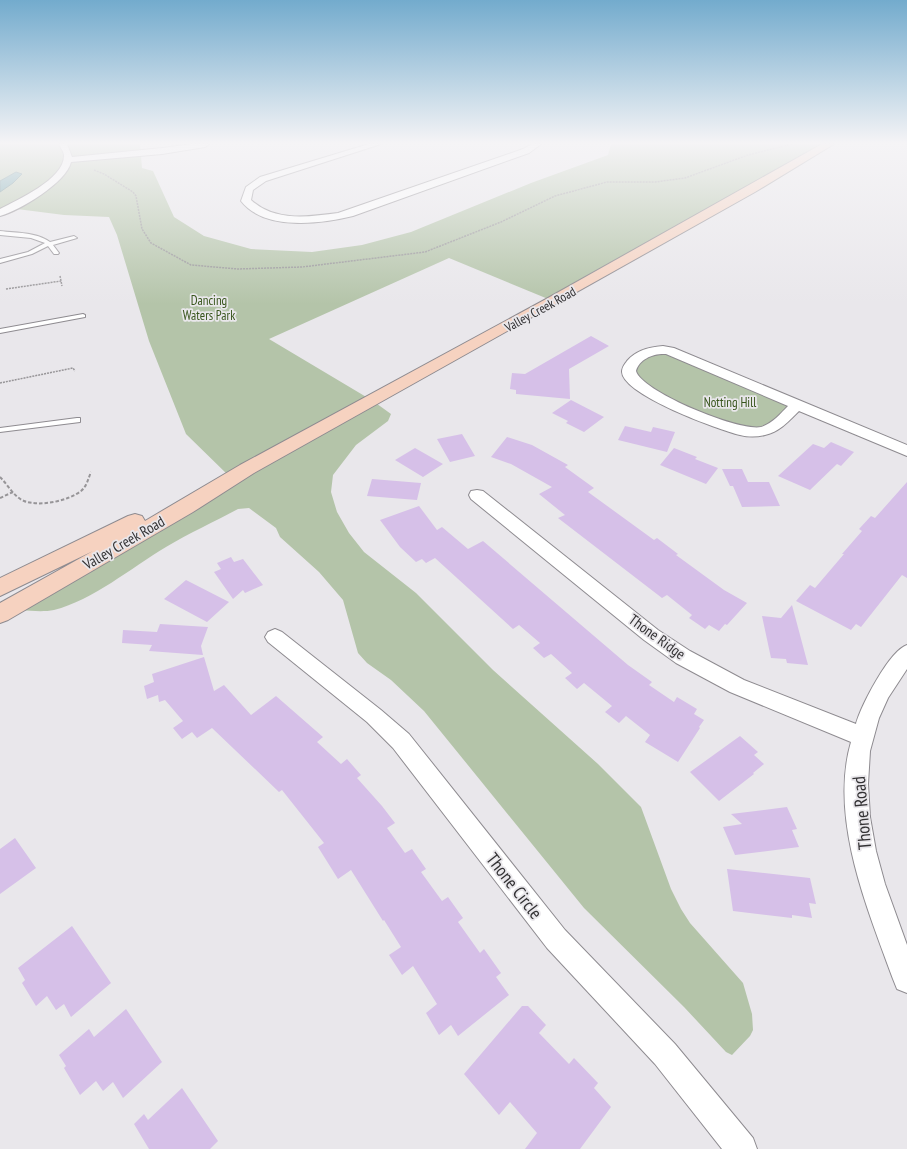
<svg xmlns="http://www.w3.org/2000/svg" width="907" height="1149" font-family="'PT Sans Narrow',sans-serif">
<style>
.green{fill:#b4c4a9}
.water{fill:#649da5;stroke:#557d83}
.building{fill:#d6c0e8}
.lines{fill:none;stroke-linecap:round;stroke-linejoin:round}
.lane-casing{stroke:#8e8b90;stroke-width:2}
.street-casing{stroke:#8e8b90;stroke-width:2}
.secondary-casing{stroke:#8e8b90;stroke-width:2}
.path-far1{stroke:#979598;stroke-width:1.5;stroke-dasharray:2 1;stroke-linecap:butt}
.path{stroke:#979598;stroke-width:2;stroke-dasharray:3.5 2;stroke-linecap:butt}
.lane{fill:#fff;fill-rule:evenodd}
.street{fill:#fff;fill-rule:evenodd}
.secondary{fill:#f6d2c0;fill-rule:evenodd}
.labels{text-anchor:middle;stroke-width:3.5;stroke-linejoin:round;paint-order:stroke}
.far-park-label{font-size:13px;fill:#38551c;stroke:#e9e7eb}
.far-street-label{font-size:13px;fill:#333234;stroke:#e9e7eb}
.street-label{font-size:15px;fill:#333234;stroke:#e9e7eb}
.near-street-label{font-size:18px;fill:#333234;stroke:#e9e7eb}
</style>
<rect width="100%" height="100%" fill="#e9e7eb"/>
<path class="green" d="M0 144H140L142 168 153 171 174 217 204 236 251 249 312 252 362 245 411 232 531 183 608 155 611 144H829L553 301 449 258 269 339 373 401 391 414 388 421 356 445 333 475 331 492 337 512 349 533 364 552 416 593 493 670 598 764 641 807 671 889 681 909 690 923 743 983 752 1014 753 1030 750 1036 732 1055 726 1052 684 1007 584 908 424 711 391 680 367 663 358 653 343 600 319 572 280 537 276 528 249 508 238 509C214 522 189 533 166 547 131 568 93 600 54 610 44 612 32 611 21 610L230 477 186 434 149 341 117 235 109 217 64 215 9 208 0 213Z
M656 349 797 405 771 428 750 432 646 391 628 367Z"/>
<path class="water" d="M16 172 22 174 13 183 0 192V181Z"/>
<path class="building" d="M591 336 609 346 569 369 570 399 516 394V390L510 389 512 373 525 374Z
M571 400 604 417 584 432 566 423 568 421 552 413Z
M625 426 651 432 653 427 675 432 667 452 618 440Z
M462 434 475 456 450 462 437 439Z
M507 437 532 445 568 465 565 467 594 488 588 492 654 540 657 538 678 554 676 555 724 590 747 603 727 625 725 624 719 631 709 625 705 629 689 618 692 615 667 595 662 598 558 518 565 515 539 494 552 487 511 464 491 457Z
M831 442 854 452 841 466 837 464 810 490 778 476 813 444 824 448Z
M415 448 443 464 423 477 395 460Z
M674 448 697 457 695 459 718 468 706 484 660 465Z
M722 469H742L748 482H769L780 506 742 507 733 486H730Z
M372 479 421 483 417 500 367 496Z
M907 482V578L902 575 861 627 856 624 851 630 796 601 810 585 815 588 844 554H842L862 531 859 529 871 516 875 518Z
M419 506 437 530 442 527 468 549 483 541 628 665 652 682 649 685 674 702 677 697 697 709 694 714 704 720 699 727 700 728 678 762 645 742 650 735 626 716 619 723 605 712 612 706 584 683 577 689 565 678 572 673 551 654 544 658 533 648 540 643 519 625 513 629 435 558 426 563 422 559 416 562 400 547 380 520Z
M231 557 234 562 243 559 263 585 245 593 243 590 233 599 214 572 221 569 217 563Z
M186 580 229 602 207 622 164 599Z
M792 605 808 665 787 663 786 659 771 658 762 616 781 618Z
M160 624 208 627 201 646 203 655 149 651 152 645 122 643 123 630 157 632Z
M204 657 214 691 224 685 251 715 276 696 323 737 317 742 341 764 347 759 361 775 357 778 382 806 395 823 387 828 405 853 412 849 426 869 421 872 442 901 448 897 463 918 458 922 480 953 484 949 501 973 496 977 509 995 458 1036 451 1025 439 1035 426 1013 437 1004 413 966 402 975 389 955 401 947 384 920 383 921 351 870 338 879 318 847 324 843 282 790 279 792 212 728 197 738 192 732 182 739 173 728 183 721 165 700 159 702 158 695 147 699 144 686 154 682 152 674Z
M740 736 758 752 754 755 764 764 753 773 754 774 719 801 690 772Z
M787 807 797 829 792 830 799 847 735 855 723 827 742 824 731 814Z
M15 838 36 868 0 894V849Z
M727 869 810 878 816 904 809 903 812 918 792 915V918L733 911Z
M72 926 111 983 71 1017 64 1004 56 1010 47 996 36 1006 22 983 25 980 18 968Z
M522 1006H528L546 1025 539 1033 569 1064 574 1058 598 1083 594 1088 611 1107 580 1149H525L537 1133 510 1102 499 1115 464 1074Z
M126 1009 162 1062 123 1098 113 1082 103 1091 96 1081 80 1095 64 1068 66 1066 59 1055 89 1029 94 1037Z
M182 1088 218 1141 210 1149H149L134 1124 144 1114 148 1120Z"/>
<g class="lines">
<defs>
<path id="lane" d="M0 231C16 233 36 232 50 242L74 236 77 238 53 245 59 253 58 254H54L48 246 32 254 0 263V259L28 252 45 243 31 238 0 235Z
M83 314 85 315V317L0 333V329Z
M77 418H80V422L0 432V428Z"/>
<path id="street" d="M59 144H67L72 157 162 148 192 144H209L205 147 162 154 71 162C67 182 19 211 0 216V209C17 200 65 179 64 155 64 152 60 147 59 144Z
M369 144H381L266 181 253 190 251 200C275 222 308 217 338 213L523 149 532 144H541L529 153 353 216C321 224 264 231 241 201L246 187 260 177Z
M663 346 674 348 907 445V456L799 411C789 421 779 432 765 435 757 437 748 437 740 435 719 430 623 395 622 372 622 367 625 364 627 361 636 350 650 347 663 346ZM666 354 788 406C781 413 772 424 761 427 740 432 642 392 636 371 639 359 654 353 666 354Z
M477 490 483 491 658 630 690 651 744 680 856 724C861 706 889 651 907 645V669L888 698 879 718 870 751 868 784 870 817 876 851 885 884 907 945V993L897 989 893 979C867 908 829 818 851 742L730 692 676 663 644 640 471 499 469 495 471 491Z
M275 629 282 632 381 710 409 734 565 930 675 1044 753 1138 757 1149H722L655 1064 547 948 393 748 367 722 268 642 265 637 268 632Z"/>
<path id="secondary" d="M822 144H834L755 192 254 473 193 512 8 620 0 623V603L93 551 0 596V578L128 516 135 514 142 516 145 521 240 465 548 298Z"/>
</defs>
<use href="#lane" class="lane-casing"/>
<use href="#street" class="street-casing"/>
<use href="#secondary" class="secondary-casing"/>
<path class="path-far1" d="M94 170 104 174 133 192 136 196 142 229 151 243 191 265 238 269 302 267 425 252 501 222 555 196 607 182H655L685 178 748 155 792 144
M60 276 62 286
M6 289 61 281
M0 383 73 368 75 371"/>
<path class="path" d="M0 477C8 485 14 497 24 501 40 507 68 501 81 491 87 486 88 479 91 472
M0 498 13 492"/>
<use href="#lane" class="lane"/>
<use href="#street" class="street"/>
<use href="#secondary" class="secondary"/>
</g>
<linearGradient id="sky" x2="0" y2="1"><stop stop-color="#73abcd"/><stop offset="0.47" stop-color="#f5f4f6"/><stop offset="1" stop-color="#f5f4f6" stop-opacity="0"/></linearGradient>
<rect width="907" height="304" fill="url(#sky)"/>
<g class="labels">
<g class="far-park-label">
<text x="209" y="305">Dancing<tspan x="209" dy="15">Waters Park</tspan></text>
<text x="730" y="407">Notting Hill</text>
</g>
<g class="far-street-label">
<text transform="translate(540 309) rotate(-29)" y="5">Valley Creek Road</text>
</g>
<g class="street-label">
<text transform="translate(124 543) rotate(-30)" y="5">Valley Creek Road</text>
<text transform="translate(657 637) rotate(36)" y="5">Thone Ridge</text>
</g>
<g class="near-street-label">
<text transform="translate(862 813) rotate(-95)" y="6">Thone Road</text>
<text transform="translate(514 886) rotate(52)" y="6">Thone Circle</text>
</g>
</g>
</svg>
